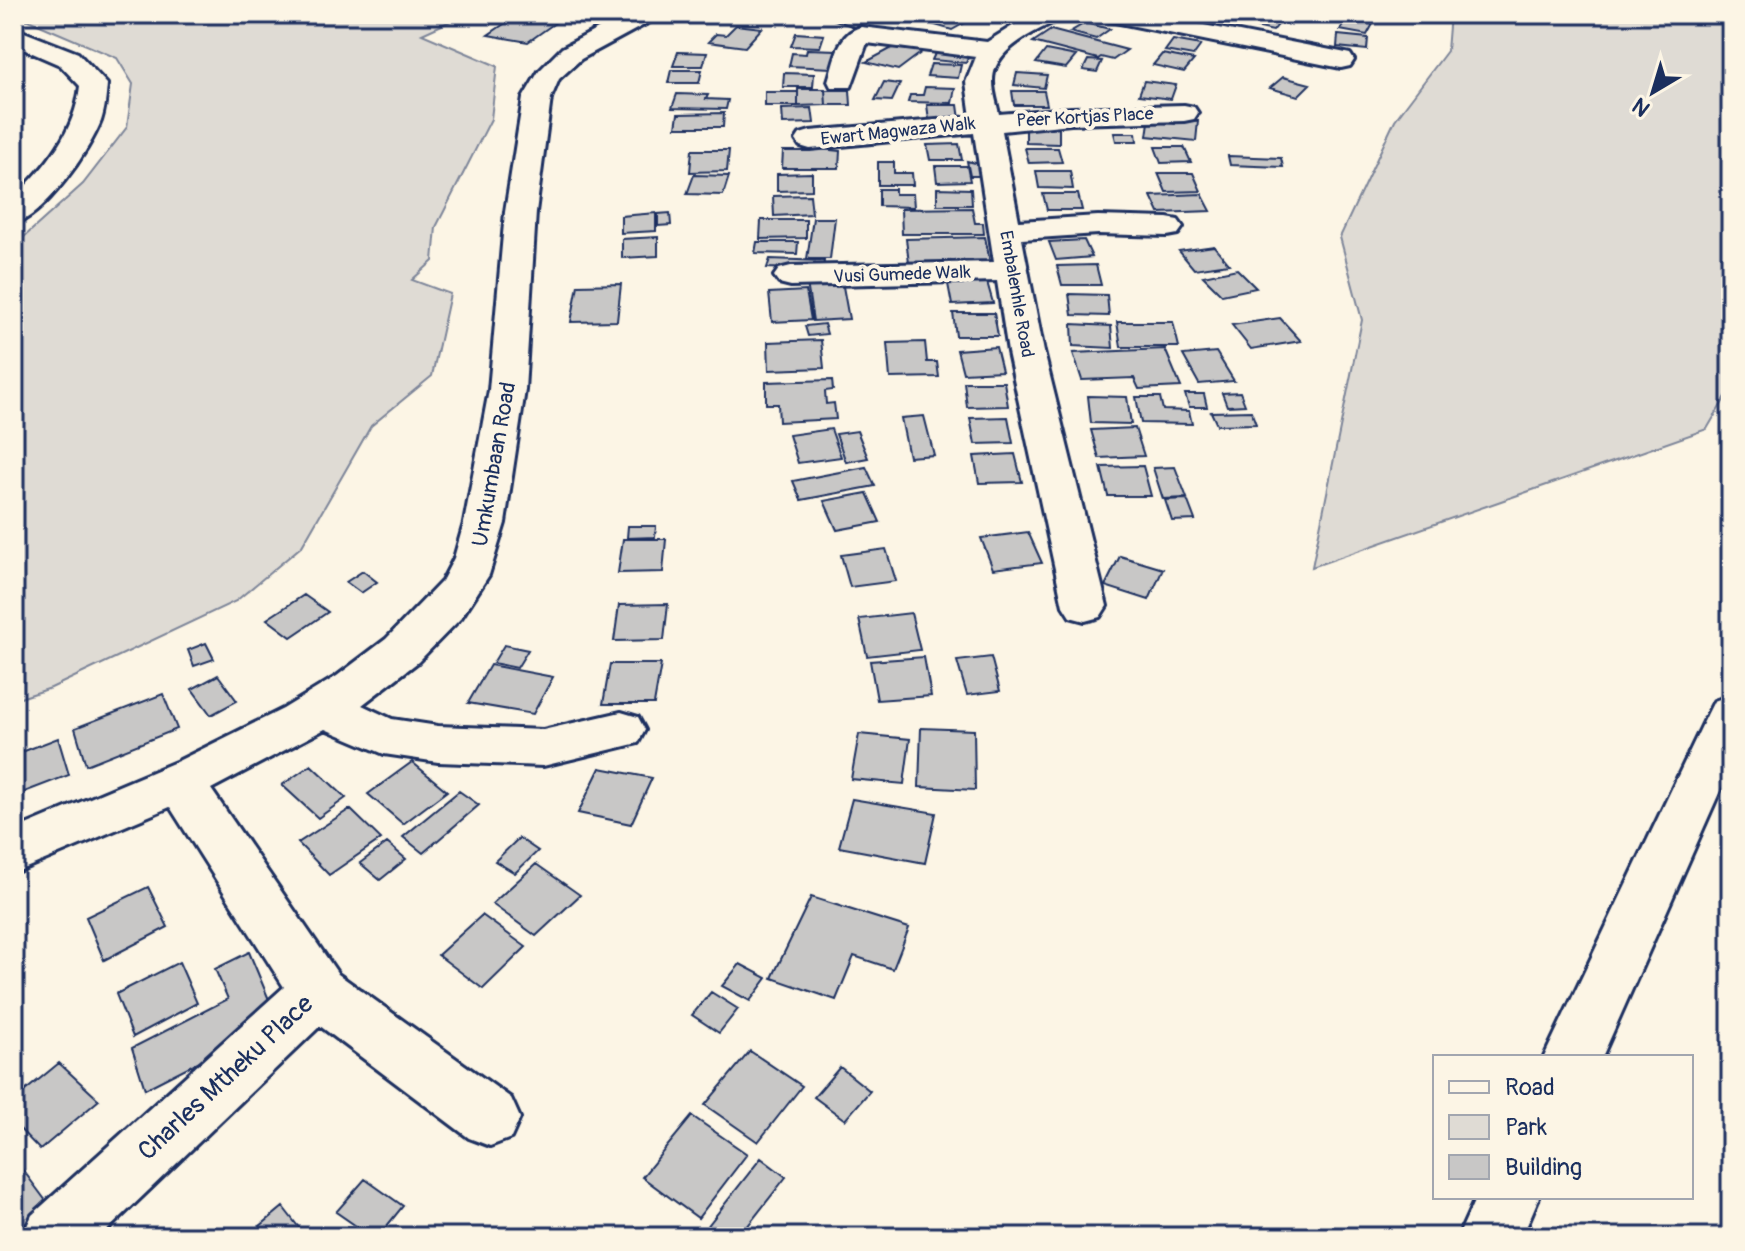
<svg xmlns="http://www.w3.org/2000/svg" width="1745" height="1251" font-family="Pangolin,sans-serif">
<style>
.green{fill:#dfdbd4;stroke:#7d8599;stroke-width:2}
.building{fill:#c8c7c6;stroke:#1b2f5e;stroke-width:2}
.lines{fill:none;stroke-linecap:round;stroke-linejoin:round}
.street-casing{stroke:#1b2f5e;stroke-width:6}
.highway-casing{stroke:#1b2f5e;stroke-width:6}
.street{fill:#fcf5e5;fill-rule:evenodd}
.highway{fill:#fcf5e5;fill-rule:evenodd}
.labels{text-anchor:middle;stroke-width:8;stroke-linejoin:round;paint-order:stroke}
.far-street-label{font-size:18px;fill:#1b2f5e;stroke:#fcf5e5}
.street-label{font-size:22px;fill:#1b2f5e;stroke:#fcf5e5}
.near-street-label{font-size:26px;fill:#1b2f5e;stroke:#fcf5e5}
</style>
<rect width="100%" height="100%" fill="#fcf5e5"/>
<filter id="ink" filterUnits="userSpaceOnUse"><feTurbulence type="fractalNoise" baseFrequency=".0125" numOctaves="2"/><feDisplacementMap in="SourceGraphic" scale="16" xChannelSelector="R" yChannelSelector="G"/><feConvolveMatrix kernelMatrix="1 2 1 2 8 2 1 2 1" color-interpolation-filters="sRGB"/></filter>
<g filter="url(#ink)">
<path class="green" d="M14 14H466L422 34 497 66 491 119 436 227 433 261 412 280 450 294 432 376 371 426 302 546 236 601 51 688 14 700V246L83 184 127 127 133 84 117 58Z
M1450 14H1731V388L1707 429 1312 567 1362 320 1340 237 1395 120 1447 51Z"/>
<path class="building" d="M511 14H559L552 19 559 20 528 42 488 35 507 22 500 21Z
M819 14H869L861 19 866 20 854 27Z
M943 14H944L968 21 952 30 928 23Z
M975 14H1011L997 22Z
M1379 14H1410L1405 22 1377 17Z
M1250 15 1281 21 1273 31 1241 24Z
M1346 20 1373 24 1367 35 1340 30Z
M1085 23 1110 29 1096 39 1070 32Z
M736 25 762 28 745 47 708 42 716 34 726 35Z
M1051 30 1127 50 1113 60 1101 57 1098 59 1033 42Z
M796 33 824 35 820 47 791 46Z
M1338 35 1368 38 1367 50 1337 47Z
M1173 40 1201 45 1193 56 1165 51Z
M896 46 926 49 898 70 866 62Z
M938 47 971 50 966 63 932 60Z
M807 49 837 50 832 68 789 66 792 53 806 54Z
M1046 50 1076 56 1066 68 1036 63Z
M678 52 707 53 703 66H673Z
M1162 54 1194 60 1184 72 1153 65Z
M1088 60 1102 61 1097 72 1083 70Z
M931 64 961 65 958 78 927 76Z
M671 70H702L699 83H668Z
M784 73 814 74 813 87H783Z
M1017 73 1047 75 1044 88 1014 85Z
M1283 77 1310 84 1298 96 1270 88Z
M1144 81 1176 85 1171 99 1139 95Z
M884 82 900 84 892 101 875 100Z
M925 87 955 88 952 103 908 102 910 95H923Z
M798 89H825L826 105 798 106Z
M825 90H850L851 105H826Z
M1012 91H1044L1047 105H1014Z
M765 92H798V106H765Z
M677 94 708 95 706 99 728 100 726 109 672 108Z
M927 105H958L960 119 929 120Z
M812 108 814 123 783 124 782 109Z
M724 113 723 127H676L678 114Z
M1176 119 1198 121 1196 141 1147 136 1149 122 1175 124Z
M1026 123 1059 124V144L1026 143Z
M1114 133H1136L1137 141H1116Z
M959 144 962 160H930L927 145Z
M1155 147H1184L1191 162 1161 163Z
M811 148 840 151 839 168H782L783 151H810Z
M1025 148H1058L1062 162 1029 163Z
M692 150H729L727 171 690 172Z
M1228 156 1281 158 1283 167 1230 165Z
M967 161 984 165 986 176H970Z
M878 162H894V173H912L913 185H878Z
M935 166H967L970 181 937 182Z
M1036 171H1070L1073 189 1039 188Z
M812 173V190L777 191V174Z
M1158 173H1193L1201 191 1166 192Z
M694 175 729 176 723 195 687 194Z
M937 188 971 189 972 205H937Z
M879 189H895V194H913L914 207 879 206Z
M1043 194H1078L1082 210H1047Z
M1202 194 1211 211 1159 213 1151 196Z
M810 195 812 214 774 216 773 196Z
M972 208 975 223H983L984 234H902L901 209Z
M656 213V231L621 233V216Z
M670 213 671 225 658 226V214Z
M813 218H835L830 259H807Z
M761 220H806V238L760 239Z
M658 237V256L622 258V239Z
M985 237 990 262 909 263 906 239Z
M1084 240 1092 257 1056 260 1049 242Z
M757 242H798L797 254 755 253Z
M1214 246 1229 264 1194 269 1179 251Z
M770 259 824 261 823 270 767 268Z
M1096 265 1101 285H1062L1057 266Z
M1237 269 1256 288 1222 295 1203 276Z
M842 281 849 319 813 321 807 283Z
M987 282 993 303 952 305 948 284Z
M621 284 617 321 571 322 578 285Z
M806 291 811 320 772 322 769 293Z
M1069 294 1107 295 1109 316 1072 315Z
M953 313H994L998 336H956Z
M1280 318 1301 341 1251 349 1232 325Z
M1117 322H1173L1179 347H1121Z
M824 324 827 334 808 336 805 326Z
M1072 324 1111 326 1113 348 1073 346Z
M821 340 824 368 769 370 768 342Z
M925 342 927 362H937L939 377 890 378 887 343Z
M996 347 1002 371 963 373 957 350Z
M1165 349 1181 387 1139 389 1134 378 1082 380 1073 353Z
M1216 352 1234 381 1199 384 1183 355Z
M832 380 833 390 825 391 826 404 834 403 836 419 779 422 778 404H766V382Z
M964 382H1004L1008 406 967 407Z
M1240 392 1245 405 1227 406 1222 393Z
M1185 394H1204L1207 407H1189Z
M1088 396 1127 397 1131 424 1091 423Z
M1136 397H1160L1163 410 1189 411 1192 424 1141 423Z
M1251 411 1256 424 1217 425 1211 412Z
M924 416 934 455 909 457 901 418Z
M1008 417 1013 443 975 444 970 418Z
M1135 428 1144 456 1099 458 1091 430Z
M831 429 841 457 798 463 789 435Z
M857 431 868 458 846 462 836 434Z
M1015 454 1022 482 979 483 974 456Z
M1143 466 1151 496H1108L1101 467Z
M866 467 875 486 801 500 793 481Z
M1175 467 1187 498 1163 499 1153 468Z
M867 493 880 522 837 530 824 501Z
M1187 499 1195 520 1172 521 1165 500Z
M628 526H656L655 537 627 538Z
M1028 532 1042 563 993 569 981 538Z
M623 539H666L663 572 618 573Z
M886 549 896 581 850 587 841 555Z
M1120 556 1163 569 1149 600 1105 586Z
M363 571 377 582 361 593 346 582Z
M304 595 328 612 291 637 267 619Z
M668 604 664 640 614 641 619 605Z
M911 613 920 650 867 656 859 619Z
M206 643 214 659 194 666 188 650Z
M504 645 528 650 517 668 493 663Z
M924 657 931 696 877 700 870 661Z
M991 657 1000 691 967 695 957 661Z
M610 664H661L654 704H603Z
M490 665 553 677 533 714 468 703Z
M218 675 237 701 211 715 192 689Z
M163 694 177 729 86 765 75 728Z
M921 728 974 730 975 790 919 787Z
M859 734 910 739 904 784 851 779Z
M58 738 69 775 14 796V755Z
M412 762 447 791 403 824 368 794Z
M311 765 346 798 318 818 282 785Z
M600 768 652 778 631 824 578 813Z
M459 791 479 805 423 853 403 837Z
M852 799 936 813 925 863 839 847Z
M350 809 381 839 329 875 298 843Z
M519 838 538 851 515 873 495 861Z
M387 843 406 859 380 880 360 863Z
M536 864 580 895 536 936 492 904Z
M148 887 168 927 104 960 86 917Z
M811 897 909 928 893 969 854 956 836 1000 772 978Z
M482 915 526 947 483 989 438 955Z
M249 952 278 1021 145 1089 132 1048 228 999 215 969Z
M179 962 197 1003 133 1037 116 994Z
M740 964 767 978 750 1001 722 986Z
M711 992 738 1009 719 1033 692 1015Z
M750 1051 802 1086 758 1142 705 1105Z
M59 1063 99 1100 40 1150 14 1123V1100Z
M840 1067 870 1091 845 1120 814 1097Z
M692 1116 747 1154 698 1218 642 1177Z
M14 1158 49 1205 14 1232Z
M761 1158 786 1177 739 1237H699Z
M365 1179 403 1206 378 1237H372L336 1212Z
M283 1207 300 1229 291 1237H247Z"/>
<g class="lines">
<defs>
<path id="street" d="M626 14H658L655 19 581 59 559 79 551 98 536 212 525 390 505 523 489 575 461 618 418 662 362 705 392 719 438 726 543 730 621 712 638 717 645 730 638 743 543 766 438 762 384 754 325 729 211 789 338 974 511 1098 520 1118 511 1138 490 1146 469 1138 320 1026 100 1237H22L32 1215 284 987 170 807 14 873V830L178 761 283 709 337 676 386 639 442 581 454 558 464 523 489 390 505 212 523 98 539 71 562 48Z
M1032 14H1063L1060 19C1035 32 992 49 993 82 993 93 997 104 999 114L1071 108 1184 105 1194 107 1198 113 1194 119 1184 121 1071 124 1002 131 1019 221 1098 216 1167 218 1178 220 1183 227 1178 234 1167 236 1098 234 1022 239 1044 352 1107 606 1100 617 1085 621 1070 617 1063 606 1008 352 997 281 791 286 779 283 774 276 779 269 791 266 994 262 974 133 810 149 800 146 796 140 800 134 810 131 971 117 966 82 976 57 867 43 851 87H831L828 81C835 61 837 33 861 27L987 42Z
M1098 14H1148L1341 52 1350 54 1354 60 1350 66 1341 68 1110 21 1101 19Z
M14 28 78 53 107 84C106 97 105 109 101 121 90 150 44 217 14 224V198C47 165 75 132 80 86L60 65 14 45Z"/>
<path id="highway" d="M1731 695V766L1602 1057H1544L1708 713 1714 701Z
M1476 1197H1539L1522 1237H1458Z"/>
</defs>
<use href="#street" class="street-casing"/>
<use href="#highway" class="highway-casing"/>
<use href="#street" class="street"/>
<use href="#highway" class="highway"/>
</g>
</g>
<g class="labels">
<g class="far-street-label">
<text transform="translate(1085 117) rotate(-3)" y="6">Peer Kortjas Place</text>
<text transform="translate(898 131) rotate(-6)" y="6">Ewart Magwaza Walk</text>
<text transform="translate(902 274) rotate(-2)" y="6">Vusi Gumede Walk</text>
<text transform="translate(1017 294) rotate(80)" y="6">Embalenhle Road</text>
</g>
<g class="street-label">
<text transform="translate(493 464) rotate(-80)" y="8">Umkumbaan Road</text>
</g>
<g class="near-street-label">
<text transform="translate(225 1077) rotate(-43)" y="9">Charles Mtheku Place</text>
</g>
</g>
<rect width="1745" height="1251" fill="none" stroke="#fcf5e5" stroke-width="48"/>
<rect x="24" y="24" width="1697" height="1203" fill="none" stroke="#1b2f5e" stroke-width="3" filter="url(#ink)"/>
<rect x="1433" y="1055" width="260" height="144" fill="#fcf5e5" stroke="#a2a6af" stroke-width="2"/>
<rect x="1449" y="1081" width="40" height="12" fill="#fcf5e5" stroke="#a2a6af" stroke-width="2"/>
<text x="1505" y="1095" font-size="24" fill="#1b2f5e">Road</text>
<rect x="1449" y="1115" width="40" height="24" fill="#dfdbd4" stroke="#a2a6af" stroke-width="2"/>
<text x="1505" y="1135" font-size="24" fill="#1b2f5e">Park</text>
<rect x="1449" y="1155" width="40" height="24" fill="#c8c7c6" stroke="#a2a6af" stroke-width="2"/>
<text x="1505" y="1175" font-size="24" fill="#1b2f5e">Building</text>
<g transform="translate(1653 92) rotate(218)" stroke="#fcf5e5" stroke-width="6" paint-order="stroke">
<path d="M0-6L14 30L0 20L-14 30Z" fill="#1b2f5e"/>
<text y="-12" font-size="22" font-weight="bold" text-anchor="middle" fill="#1b2f5e">N</text>
</g>
</svg>
